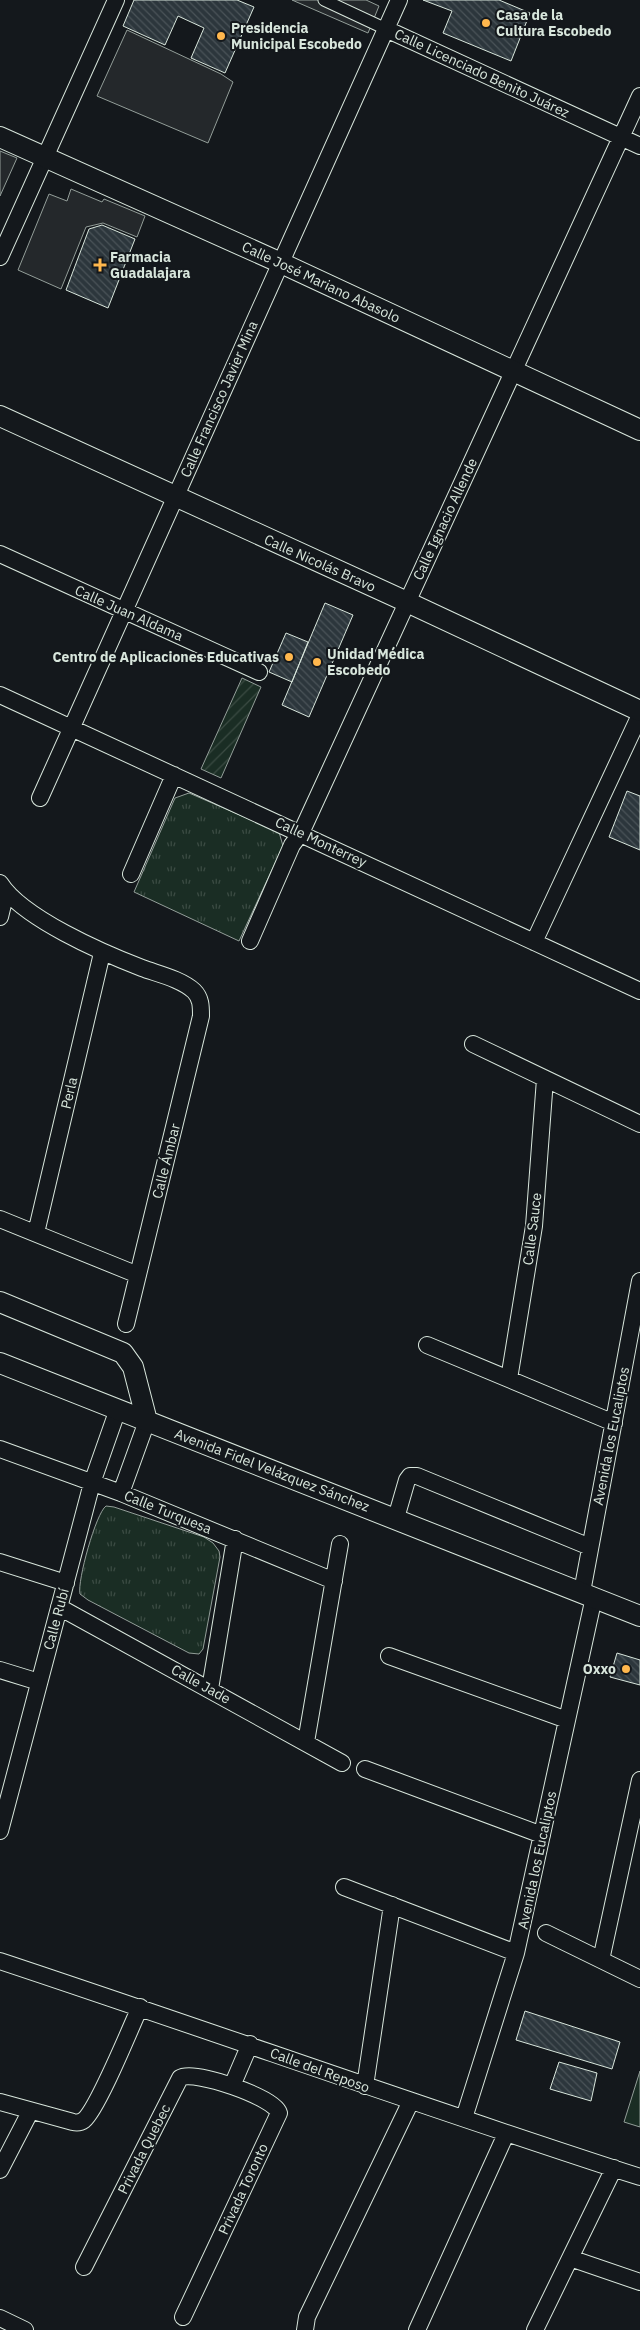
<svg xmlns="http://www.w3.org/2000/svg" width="640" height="2330" font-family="'IBM Plex Sans',sans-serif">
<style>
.park{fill:url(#park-tufts);stroke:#939e99}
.garden{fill:url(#garden-furrows);stroke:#939e99}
.pitch{fill:#1a2d24;stroke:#939e99}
.parking{fill:#24282b;stroke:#939e99}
.building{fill:url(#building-back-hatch);stroke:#d8e6dc}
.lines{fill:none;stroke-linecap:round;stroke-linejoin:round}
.pedestrian-casing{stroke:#d8e6dc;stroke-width:13}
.minor-casing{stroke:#d8e6dc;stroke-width:18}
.tertiary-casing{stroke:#d8e6dc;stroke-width:22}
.pedestrian{stroke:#14181c;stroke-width:11}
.minor{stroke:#14181c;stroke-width:16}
.tertiary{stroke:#14181c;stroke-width:20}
.poi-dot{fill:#ffb74d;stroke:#14181c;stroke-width:2}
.labels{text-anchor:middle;stroke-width:4;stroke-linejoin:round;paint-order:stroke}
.poi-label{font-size:14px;font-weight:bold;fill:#d8e6dc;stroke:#14181c;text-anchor:start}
.street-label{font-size:14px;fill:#d8e6dc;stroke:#14181c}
</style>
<defs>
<pattern id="park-tufts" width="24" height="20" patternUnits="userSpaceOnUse" patternTransform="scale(1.25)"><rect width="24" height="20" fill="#1a2d24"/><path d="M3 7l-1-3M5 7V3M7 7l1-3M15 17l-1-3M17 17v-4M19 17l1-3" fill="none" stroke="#3b4b43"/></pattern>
<pattern id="garden-furrows" width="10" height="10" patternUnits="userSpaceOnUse" patternTransform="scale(1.25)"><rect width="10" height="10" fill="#1a2d24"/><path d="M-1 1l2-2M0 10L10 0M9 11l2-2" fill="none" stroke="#3b4b43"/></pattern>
<pattern id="building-back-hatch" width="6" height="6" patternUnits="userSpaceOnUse" patternTransform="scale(1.25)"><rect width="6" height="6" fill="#2c363c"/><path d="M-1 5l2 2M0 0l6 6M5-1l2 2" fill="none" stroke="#4a5358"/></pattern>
</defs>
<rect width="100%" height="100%" fill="#14181c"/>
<path class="park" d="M189 793 279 832 283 846 239 941 134 892 175 798Z
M106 1506 114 1507 204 1537 213 1543 219 1551 220 1557 203 1649 199 1654 189 1653 88 1600 80 1594C77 1581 96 1513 106 1506Z"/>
<path class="garden" d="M242 678 261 687 221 778 201 769Z"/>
<path class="pitch" d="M640 2071V2127L624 2122Z"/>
<path class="parking" d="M292 0H366L379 6 368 33Z
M127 30 221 74 233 82 208 143 97 96Z
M0 151 17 158 0 196Z
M71 189 102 202 104 199 145 216 137 237 103 223 86 227 61 289 18 270 49 194 67 201Z"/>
<path class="building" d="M134 0H237L254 7 225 73 191 58 204 28 178 16 165 45 123 26Z
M423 0H499L530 13 511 61 443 33 452 11Z
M102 225 135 239 108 308 66 290 89 229Z
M325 603 353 615 309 717 282 705Z
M286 633 308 642 292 682 269 672Z
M627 791 640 796V850L609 837Z
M617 1653 640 1660V1685L610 1677Z
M525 2011 620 2042 612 2069 516 2040Z
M559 2062 597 2073 591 2101 550 2089Z"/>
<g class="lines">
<defs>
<path id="pedestrian" d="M324 0 386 29"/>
<path id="minor" d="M386 29 640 146
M0 257 116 0
M0 554 259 672
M0 695 640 991
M40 798 399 0
M131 874 174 775
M0 883C22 918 103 953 142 968 158 974 181 979 194 991 201 998 201 1006 201 1016L126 1324
M0 917 6 892
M250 941 292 845 301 833 640 96
M534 942 640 715
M473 1044 640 1124
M0 1219 138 1275
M36 1233 102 953
M427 1345 614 1423
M509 1379 534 1226 545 1079
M0 1449 121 1493 334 1581
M121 1493 147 1421
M396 1518 407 1480 410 1476H417L590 1547
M0 1562 66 1583
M582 1592 640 1281
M59 1607 342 1763
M389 1656 567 1720
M0 1670 39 1682
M210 1689 235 1539
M306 1742 340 1544
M365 1769 542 1835
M0 1831 92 1483 118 1409
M344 1887 516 1953
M546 1933 640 1979
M601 1960 640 1780
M0 1961C214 2032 426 2108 640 2177
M232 2086 250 2044
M365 2086 392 1905
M0 2102 73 2122C77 2123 80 2123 84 2120 98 2108 130 2029 140 2007
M464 2118 516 1953 594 1597
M0 2170 30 2112
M570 2258 640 2282
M84 2267 180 2078C193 2069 276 2098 279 2113L183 2317
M0 2318 25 2330
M305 2330 307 2317 411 2101
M417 2330 506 2134
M535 2330 614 2168"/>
<path id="tertiary" d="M0 137 281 263 640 430
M0 416 407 602 640 711
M0 1302 123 1353 133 1367 147 1421
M0 1363 640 1616"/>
</defs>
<use href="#pedestrian" class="pedestrian-casing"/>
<use href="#minor" class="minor-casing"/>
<use href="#tertiary" class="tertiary-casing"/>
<use href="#pedestrian" class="pedestrian"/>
<use href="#minor" class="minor"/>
<use href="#tertiary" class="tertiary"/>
</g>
<g class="poi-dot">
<circle cx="486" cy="23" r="5"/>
<circle cx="221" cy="36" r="5"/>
<path d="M97.5 257.5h5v5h5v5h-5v5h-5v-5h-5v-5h5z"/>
<circle cx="289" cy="657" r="5"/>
<circle cx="317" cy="662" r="5"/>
<circle cx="626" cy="1669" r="5"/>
</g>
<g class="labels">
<g class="poi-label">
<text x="496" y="20">Casa de la<tspan x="496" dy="16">Cultura Escobedo</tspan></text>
<text x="231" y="33">Presidencia<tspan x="231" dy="16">Municipal Escobedo</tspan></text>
<text x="110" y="262">Farmacia<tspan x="110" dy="16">Guadalajara</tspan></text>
<text x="327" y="659">Unidad Médica<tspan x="327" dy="16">Escobedo</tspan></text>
<text x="279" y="662" text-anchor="end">Centro de Aplicaciones Educativas</text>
<text x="616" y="1674" text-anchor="end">Oxxo</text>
</g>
<g class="street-label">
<text transform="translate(482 73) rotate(25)" y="5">Calle Licenciado Benito Juárez</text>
<text transform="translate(321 282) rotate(25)" y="5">Calle José Mariano Abasolo</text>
<text transform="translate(219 399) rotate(-66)" y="5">Calle Francisco Javier Mina</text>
<text transform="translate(445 519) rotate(-65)" y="5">Calle Ignacio Allende</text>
<text transform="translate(320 563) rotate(24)" y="5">Calle Nicolás Bravo</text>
<text transform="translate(129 613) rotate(24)" y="5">Calle Juan Aldama</text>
<text transform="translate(321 842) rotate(25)" y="5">Calle Monterrey</text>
<text transform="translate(69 1093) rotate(-77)" y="5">Perla</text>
<text transform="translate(166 1161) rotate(-76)" y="5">Calle Ámbar</text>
<text transform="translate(532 1229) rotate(-83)" y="5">Calle Sauce</text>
<text transform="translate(611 1436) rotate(-79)" y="5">Avenida los Eucaliptos</text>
<text transform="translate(272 1470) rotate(21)" y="5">Avenida Fidel Velázquez Sánchez</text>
<text transform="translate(168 1512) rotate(22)" y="5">Calle Turquesa</text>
<text transform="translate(56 1619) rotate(-75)" y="5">Calle Rubí</text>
<text transform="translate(201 1684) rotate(29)" y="5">Calle Jade</text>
<text transform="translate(537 1860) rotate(-78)" y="5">Avenida los Eucaliptos</text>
<text transform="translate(320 2070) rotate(20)" y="5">Calle del Reposo</text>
<text transform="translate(144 2149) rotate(-63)" y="5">Privada Quebec</text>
<text transform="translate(243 2189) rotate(-65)" y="5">Privada Toronto</text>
</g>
</g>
</svg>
